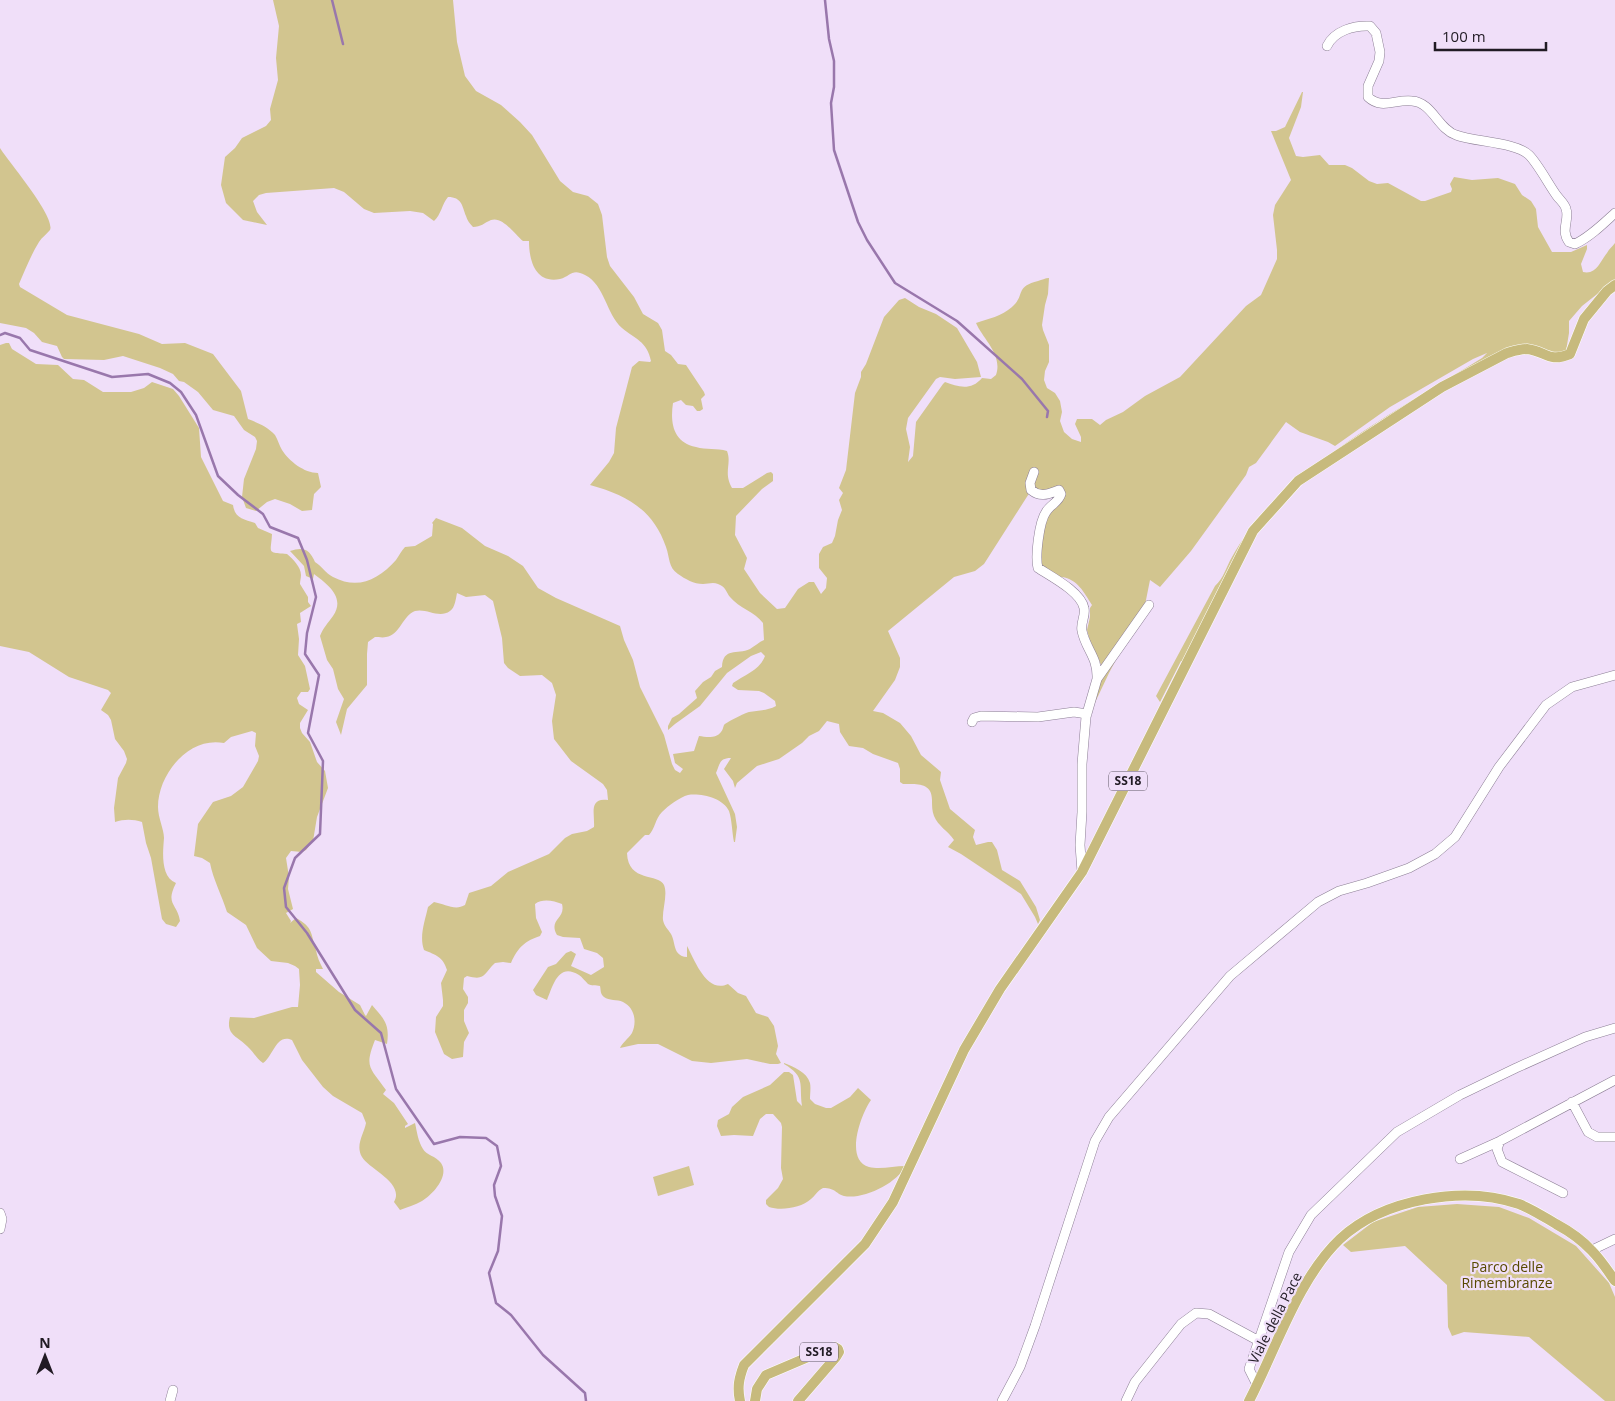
<svg xmlns="http://www.w3.org/2000/svg" width="1615" height="1401" font-family="'Open Sans',sans-serif">
<style>
.green{fill:#d2c58f}
.lines{fill:none;stroke-linecap:round;stroke-linejoin:round}
.stream{stroke:#9977ac;stroke-width:2.5}
.minor-casing{stroke:#8c7e95;stroke-width:10}
.major-casing{stroke:#fff;stroke-width:11}
.minor{stroke:#fff;stroke-width:9}
.major{stroke:#c7ba7d;stroke-width:10}
.labels{text-anchor:middle;stroke-width:4.5;stroke-linejoin:round;paint-order:stroke}
.shield{fill:#f0dff9;stroke:#5f5664;stroke-width:1}
.shield-label{font-size:12px;font-weight:bold;fill:#211b24}
.park-label{font-size:14px;fill:#584900;stroke:#f0dff9}
.street-label{font-size:14px;fill:#211b24;stroke:#f0dff9}
</style>
<rect width="100%" height="100%" fill="#f0dff9"/>
<path class="green" d="M273 0H453L457 42 465 76 476 91 501 105 520 122 532 135 560 181 573 192 588 196 598 204 602 215 607 257 610 266 634 297 643 314 658 323 662 330 665 351 671 355 678 364 686 365 704 392 705 395 701 399 703 409 700 411H697L693 406 686 405 681 400 673 403C670 423 673 442 696 447 706 450 717 448 727 451 732 464 723 472 732 488H743L767 473 771 472 773 474V481L762 489 736 516 735 535 747 558 744 569 760 593 777 609 785 608 798 589 809 582H814L821 594 826 588 827 578 819 568V554L823 547 832 543 835 536 838 520 842 510 839 500 843 493 839 488 846 470 855 393 861 377V372L866 364 884 317 899 300 905 298 919 307 936 314 957 328 977 362 981 377 955 379 940 377 936 379 908 418 906 429 910 447 908 462 913 456 916 422 943 384 945 382C958 387 971 391 982 378L991 379 996 375C1003 355 983 339 976 323 988 319 1002 316 1012 307 1026 295 1014 287 1038 281 1042 280 1045 278 1049 278L1048 294 1045 305 1042 325 1043 330 1049 345V362L1045 371 1044 380 1047 388 1055 393 1060 401 1062 412 1060 421 1064 432 1072 439 1081 442V437L1075 424 1077 419H1092L1100 425 1106 420 1123 412 1145 396 1180 377 1246 306 1261 295 1277 259V250L1273 215 1275 205 1291 180 1271 131H1276L1285 127 1302 92H1303L1301 107 1289 138 1296 156 1303 157 1320 155 1329 165H1345L1352 168 1369 181 1377 184 1388 183 1421 201H1425L1451 192 1452 189 1450 184 1454 177 1472 180 1498 178 1515 184 1522 195 1531 201 1536 209 1538 227 1552 252H1571L1587 245V249L1581 264 1583 272C1597 275 1600 261 1607 253 1609 249 1612 247 1615 243V280L1582 306 1569 321V333L1566 351 1562 354H1554L1536 348 1518 347 1499 353 1378 422 1284 495 1258 525 1235 562 1184 662 1181 661 1160 702 1156 696 1215 586C1224 578 1226 567 1232 557 1243 537 1260 515 1276 500 1337 441 1411 402 1482 358L1487 353 1473 359 1390 407 1335 446 1328 442 1300 432 1286 422 1256 463 1249 467 1246 475 1191 551 1160 587 1150 580 1145 605 1109 673 1091 711 1093 693 1102 679 1104 671 1090 641 1087 630 1090 617V608L1092 605C1084 592 1077 579 1062 577L1060 579 1040 564 1044 522 1048 511 1060 497V493L1056 490 1040 496 1030 492 984 564 975 571 954 577 888 631 900 658V667L895 680 873 711 883 713 900 723 911 736 921 755 941 772 940 780 950 809 975 830 973 837 976 845 988 842H992L997 850 1002 870 1020 881 1036 907 1040 920 1038 924 1035 917 1021 894 961 854 948 847 954 840C948 831 938 826 934 816 932 811 932 806 932 800 932 782 916 784 903 784L900 782V769L898 763 873 754 863 748 849 746 840 732 839 724 827 721 819 731 809 736 802 743 779 759 757 766 737 783 735 788 733 781 724 769 731 758C719 758 720 764 716 773L735 814 737 827 735 842H734C732 832 732 820 729 811 723 798 701 793 688 795 680 797 668 806 662 812 655 819 655 829 649 835H645L627 853C628 883 659 873 664 885 668 895 662 910 663 920 664 926 668 929 671 934 674 939 674 947 677 952 679 955 683 957 687 957V946C695 961 707 994 728 984L738 993 746 996 756 1013 768 1017 774 1026 778 1046 776 1054 781 1063 778 1064H770L747 1059 711 1063 692 1061 658 1044H638L620 1048C622 1043 628 1039 632 1033 637 1022 635 1008 623 1002 617 999 609 1001 604 997 600 994 601 990 600 986 596 985 591 986 588 984 585 981 582 977 579 975 558 962 553 986 547 1000L536 995 533 990 548 967 556 964 566 953 571 951 576 954 571 966 591 975 604 967 603 958 597 953 584 949 580 938 563 937 557 935C548 919 566 919 562 904 554 901 543 898 535 904L536 918 542 932 540 936C525 941 518 947 511 963L503 962 495 963C483 974 486 981 467 976L464 978 463 989 468 997V1003L464 1010V1021L469 1033 464 1042 463 1057 452 1059 444 1054 435 1032 436 1017 443 1006V1000L441 983 447 970C443 957 436 955 424 950 419 936 425 921 428 907L434 902C445 904 455 911 465 905L469 893 491 886 508 872 549 854 565 838 572 834 587 831 594 827C595 815 588 797 608 800L607 790 603 784 571 761 554 739 552 721 556 695 552 683 542 675 520 676 508 668 504 663 502 638 493 601 485 595 466 597 457 593C456 598 455 608 450 611 439 619 427 608 415 611 403 615 400 635 386 637 383 638 378 637 375 637L368 642 367 654V685L347 709 341 735 336 722 344 699 338 689 333 669 327 660 320 636C323 628 328 623 333 616 346 597 327 584 314 574L313 579 306 576 304 566 290 551C304 546 310 550 315 562 322 566 325 573 333 577 358 590 378 580 396 560 399 556 401 551 405 547L415 546 432 536 433 524 432 523 436 518 462 528 485 546 508 556 523 566 538 588 556 598 620 626 624 640 633 660 640 687 664 735 672 764 675 770 680 773 683 769 675 763 673 754 694 751 699 736C706 737 716 739 721 732 723 730 723 727 724 725 727 722 745 713 749 712 758 710 767 711 776 706L775 701 764 693 759 691 738 690 732 686 733 683C744 675 760 670 765 656L761 652 751 656 727 673 700 706 675 724 668 730V726L672 718 679 714 697 698 695 691 703 682 711 677 715 671 722 667C723 647 737 655 750 649 755 646 759 642 764 640L763 623C755 612 739 608 730 597 726 592 726 587 718 584 713 582 708 584 703 584 694 584 685 579 678 574 668 567 670 558 666 547 653 509 626 495 590 485L609 462 614 453 616 428 632 367 639 361 650 362 651 361C647 341 635 339 622 328 606 314 605 285 585 275 572 268 571 276 560 279 535 284 529 260 529 241H523C515 235 503 216 491 220 484 223 481 227 473 227 470 224 467 220 466 216 462 206 462 197 448 197 442 204 441 215 434 221L423 213 410 211 374 213 364 209 344 192 334 188 266 193 259 195 253 201 257 212 267 225 243 220 226 203 221 185 225 157 235 148 242 138 266 126 271 120 270 109 278 80 276 58 279 26Z
M0 148C8 161 56 217 50 230 47 234 42 237 39 242 31 255 25 270 19 284L20 287 67 315 139 334 162 344 185 343 213 354 241 391 248 419C258 423 267 426 275 435 278 440 279 445 282 450 289 461 304 473 318 473L321 487 314 494 312 510 302 511 290 504 275 499 267 502 256 511 246 508 242 497 244 479 256 449 257 441 255 437 244 430 234 416 213 410 198 392 184 382 179 381 173 374 160 368 123 356 104 360 64 359 62 357 57 346 42 342 34 333 26 328 0 323Z
M6 343H9L12 349 36 364 58 365 73 379 84 380 103 392H131L144 388 152 382 173 389 179 396 199 428 201 457 223 501 233 505C235 519 244 519 255 523L258 528 272 534C271 554 266 552 287 554 293 559 301 567 301 575 301 578 300 581 300 584L308 597V602L311 606 300 613 301 622 297 624 299 639 298 655 305 666 310 689 308 692H301L297 698 299 704 308 710 300 723V728L302 733 310 742 317 762 325 771 328 788 317 817 313 841 306 850 302 852 291 851 286 858 289 877 288 889 293 909 286 913 291 921 290 923 296 918C314 928 310 933 316 950 317 957 320 963 323 969H316V972L339 992 360 1005 365 1015 366 1016 372 1005C384 1019 390 1024 387 1044L375 1040C364 1068 370 1067 386 1090L383 1094 394 1103 408 1124 405 1126V1128L415 1123C417 1132 418 1141 423 1149 426 1155 436 1156 441 1163 450 1176 432 1195 422 1201 415 1205 407 1207 400 1210L394 1202C405 1183 369 1169 362 1157 355 1145 364 1134 366 1123L362 1113 333 1096 323 1087 302 1060 292 1040C276 1033 273 1057 263 1063 257 1059 254 1053 249 1048 239 1036 225 1036 230 1017L254 1018 292 1007H298L300 985 299 969 295 966 288 963 271 961 257 948 246 925 227 912C222 896 213 879 210 863L202 858 194 856 198 824 213 802 231 796 243 787 258 761 259 756 255 746 256 733 252 731 231 737 224 743C189 736 158 774 158 807 158 818 164 829 164 838 163 851 160 877 176 883 165 905 177 903 180 921L176 927 166 924 162 919 151 858 146 843 142 822C133 819 124 819 115 822L114 808 118 778 126 763 127 759 124 751 115 739 111 720 108 715 101 710 111 693 108 690 69 677 29 652 0 646V345Z
M784 1063C794 1067 807 1072 810 1083 811 1088 810 1094 810 1099L815 1104 826 1108H831L850 1097 858 1088 871 1100C861 1114 844 1160 869 1167 880 1170 894 1166 905 1166 898 1183 863 1200 844 1196 836 1194 836 1188 823 1188 817 1191 815 1196 811 1199 801 1208 781 1211 769 1207L766 1204V1200L778 1188 783 1179 781 1168 782 1127 781 1123 773 1114H766L760 1119 753 1136 734 1135 721 1136 717 1126 718 1120 729 1114 732 1107 743 1097 770 1085 784 1072H789L793 1075 797 1101 802 1106C799 1084 806 1077 784 1064Z
M689 1166 694 1185 658 1196 653 1177Z
M1457 1204 1499 1207 1529 1218 1576 1246 1609 1283 1615 1297V1401H1605L1529 1337 1464 1332 1452 1336 1448 1327 1447 1285 1405 1246 1351 1252 1343 1245 1373 1222 1418 1207Z"/>
<g class="lines">
<path class="stream" d="M332 0 343 44
M825 0 829 39 834 61V87L831 103 834 150 858 222 867 240 895 283 957 321 1022 379 1048 411 1047 417
M0 335 5 333 20 338 30 350 112 377 148 374 170 383 181 392 196 415 218 476 238 495 263 514 270 527 298 538 307 560 316 597 307 633 305 654 319 675 308 733 323 761 320 834 295 858 284 888 286 907 307 933 355 1010 381 1033 396 1089 434 1144 460 1137 486 1138 497 1146 501 1166 494 1185 495 1196 502 1216 498 1251 489 1273 496 1303 511 1315 543 1355 585 1393 586 1401"/>
<defs>
<path id="minor" d="M1327 46C1334 31 1354 25 1370 26L1376 33 1380 52 1379 61 1368 86V97C1382 110 1395 99 1412 101 1432 102 1438 129 1456 135 1474 142 1516 142 1529 155 1538 164 1549 185 1557 196 1560 200 1565 204 1566 209 1570 219 1560 230 1569 242L1575 244C1590 237 1603 224 1615 213
M1034 472 1030 483 1031 490C1041 498 1048 494 1059 490L1061 494C1059 502 1050 505 1046 512 1039 522 1035 557 1038 568 1052 577 1081 592 1084 608 1086 616 1080 623 1082 631 1086 650 1098 657 1097 679
M972 722 974 718 981 716 1038 717 1074 712 1087 714
M1082 872 1080 845 1082 812V764L1086 717 1097 679 1149 605
M1572 1102 1588 1132 1597 1137H1615
M1460 1159 1500 1141
M1563 1193 1502 1162 1497 1149 1500 1141 1615 1080
M0 1213 2 1219 0 1229
M1592 1250 1615 1239
M1257 1385 1249 1369 1289 1252 1311 1215 1397 1132 1460 1095 1516 1068 1585 1037 1615 1028
M170 1401 173 1390
M1002 1401 1020 1367 1035 1326 1095 1141 1109 1117 1230 976 1318 902 1339 891 1367 883 1409 868 1435 854 1455 837 1499 767 1546 705 1572 687 1615 675
M1126 1401 1135 1382 1181 1324 1196 1313 1209 1314 1259 1341"/>
<path id="major" d="M740 1401C737 1387 739 1378 744 1365L865 1244 893 1202 964 1050 1000 989 1082 872 1253 531 1298 481 1442 387 1507 353C1514 351 1520 349 1527 349 1546 351 1548 363 1570 354L1584 319 1607 291 1615 285
M755 1401 757 1389 766 1375 827 1349 834 1347 838 1349 839 1352 836 1357 798 1401
M1249 1401C1276 1349 1298 1279 1340 1239 1383 1199 1463 1185 1519 1204 1532 1209 1544 1217 1556 1224 1569 1231 1582 1240 1592 1251 1601 1260 1608 1271 1615 1281"/>
</defs>
<use href="#minor" class="minor-casing"/>
<use href="#major" class="major-casing"/>
<use href="#minor" class="minor"/>
<use href="#major" class="major"/>
</g>
<g class="labels">
<g class="shield">
<rect x="1109" y="771.5" width="38" height="19" rx="4"/>
<rect x="800" y="1342.5" width="38" height="19" rx="4"/>
</g>
<g class="shield-label">
<text x="1128" y="785">SS18</text>
<text x="819" y="1356">SS18</text>
</g>
<g class="park-label">
<text x="1507" y="1272">Parco delle<tspan x="1507" dy="16">Rimembranze</tspan></text>
</g>
<g class="street-label">
<text transform="translate(1275 1318) rotate(-63)" y="5">Viale della Pace</text>
</g>
</g>
<g transform="translate(45 1356)" stroke="#f0dff9" stroke-width="4" paint-order="stroke">
<path d="M0-4L9 19L0 12L-9 19Z" fill="#211b24"/>
<text y="-8" font-size="14" font-weight="bold" text-anchor="middle" fill="#211b24">N</text>
</g>
<path d="M1435 42v8h111v-8" fill="none" stroke="#211b24" stroke-width="2.5"/>
<text x="1442" y="42" font-size="15" fill="#211b24" stroke="#f0dff9" stroke-width="4" paint-order="stroke">100 m</text>
</svg>
